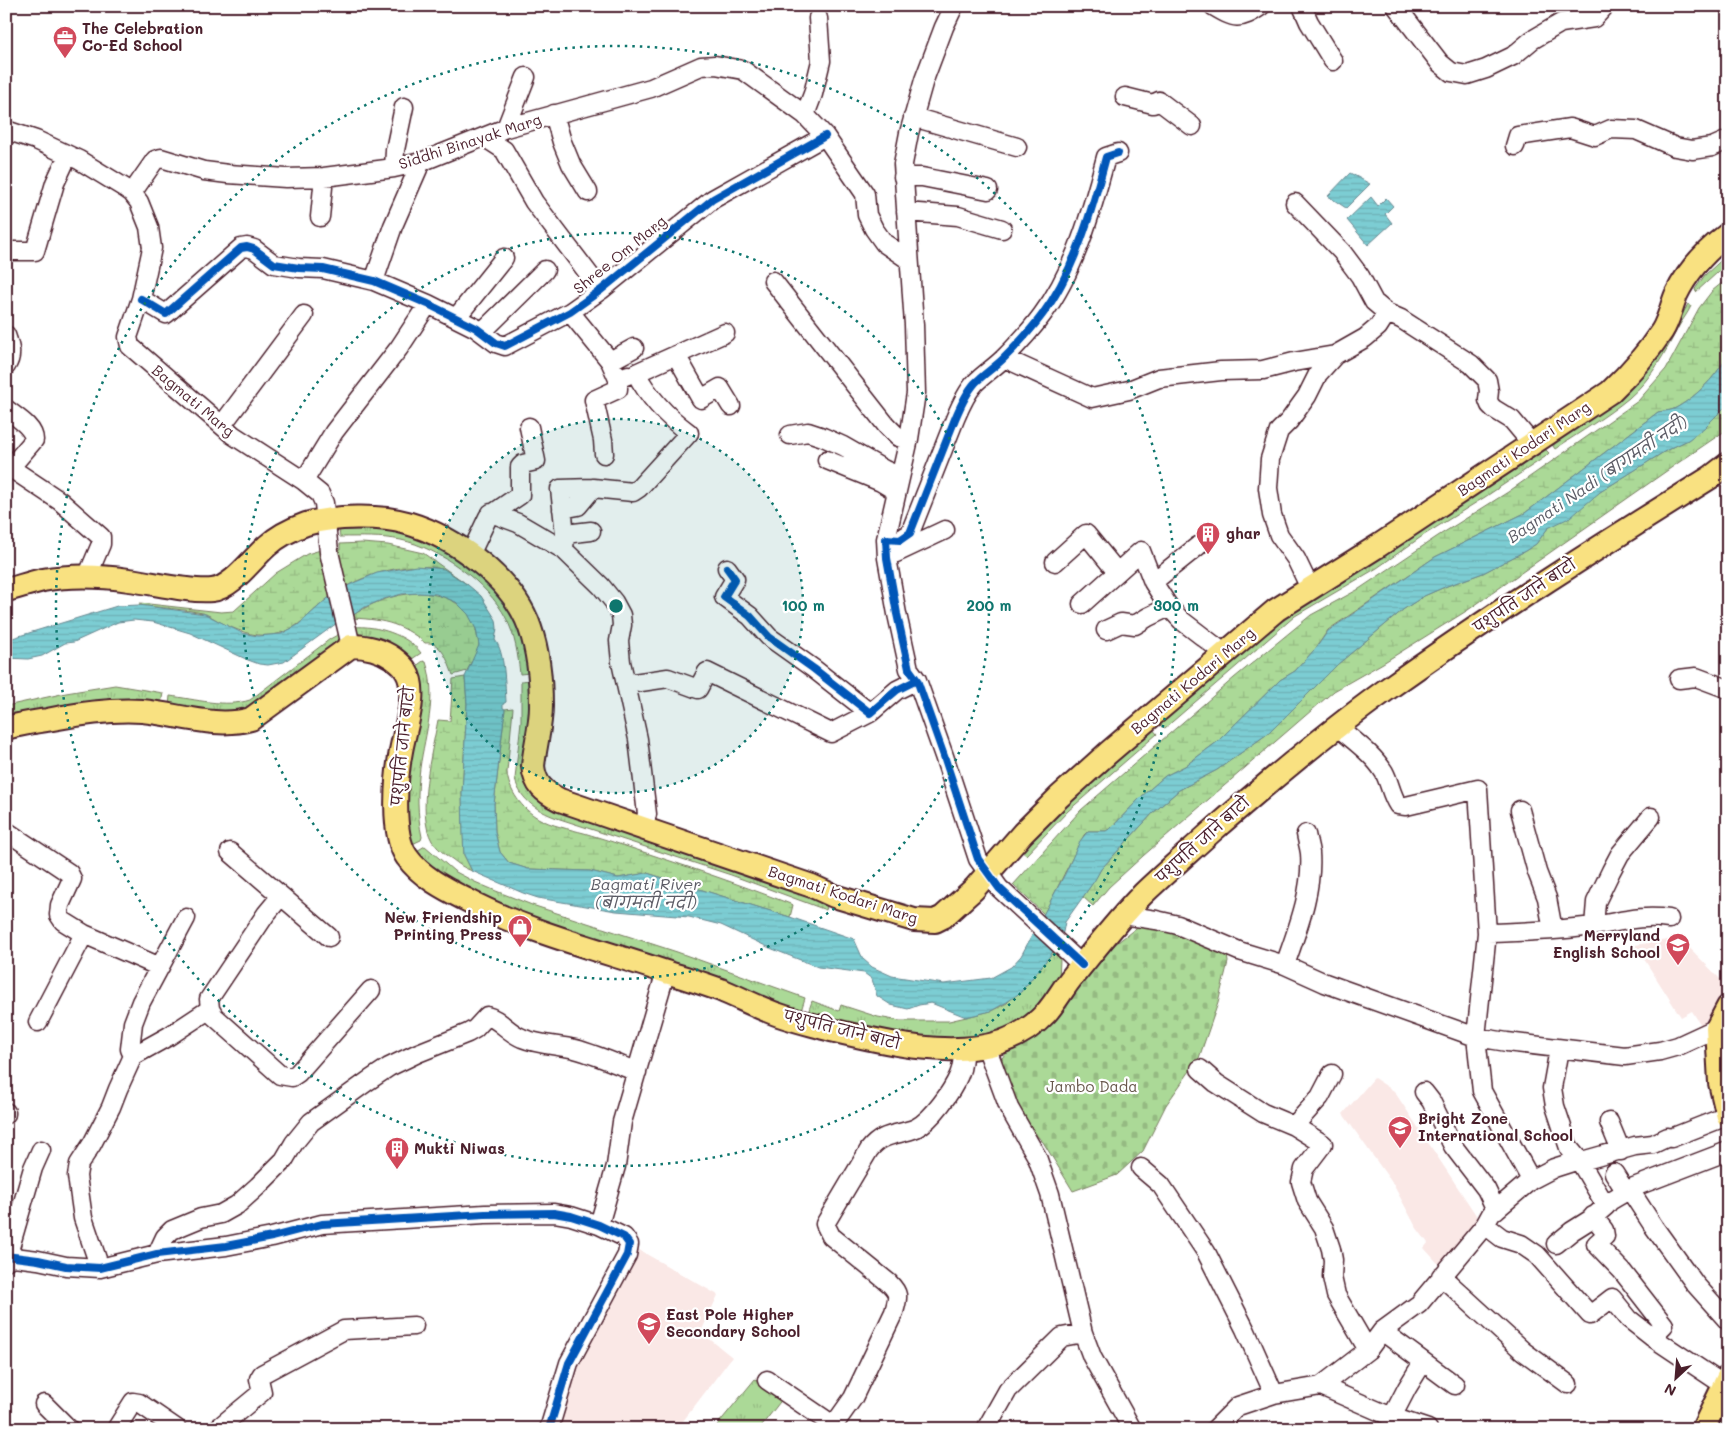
<svg xmlns="http://www.w3.org/2000/svg" width="1734" height="1435" font-family="Mali,'Playpen Sans Deva',sans-serif">
<style>
.built{fill:#fae8e6}
.grass{fill:url(#grass-tufts);stroke:#7a7c61}
.wetland{fill:url(#wetland-marsh);stroke:#7a7c61}
.cemetery{fill:url(#cemetery-stones);stroke:#7a7c61}
.water{fill:url(#water-rules);stroke:#688790}
.lines{fill:none;stroke-linecap:round;stroke-linejoin:round}
.minor-casing{stroke:#4a1f2b;stroke-width:21}
.major-casing{stroke:#4a1f2b;stroke-width:26}
.minor{stroke:#fff;stroke-width:18}
.major{stroke:#f9e181;stroke-width:22}
.cycleway-casing{stroke:#fff;stroke-width:11}
.cycleway{stroke:#0057b8;stroke-width:8}
.ring{fill:none;stroke:#0f766e;stroke-width:2.5;stroke-dasharray:2.5 5}
.labels{text-anchor:middle;stroke-width:4.5;stroke-linejoin:round;paint-order:stroke}
.poi-label{font-size:15px;font-weight:bold;fill:#4a1f2b;stroke:#fff;text-anchor:start}
.street-label{font-size:15px;fill:#4a1f2b;stroke:#fff}
.park-label{font-size:15px;fill:#67574b;stroke:#fff}
.water-label{font-size:16px;font-style:italic;fill:#5c5c66;stroke:#fff}
.centre{fill:#0f766e;stroke:#fff;stroke-width:2.5}
.ring-label{font-size:15px;text-anchor:middle;font-weight:bold;fill:#0f766e;stroke:#fff;stroke-width:4.5;stroke-linejoin:round;paint-order:stroke}
</style>
<defs>
<pattern id="grass-tufts" width="24" height="20" patternUnits="userSpaceOnUse" patternTransform="scale(1.25)"><rect width="24" height="20" fill="#abd997"/><path d="M3 7l-1-3M5 7V3M7 7l1-3M15 17l-1-3M17 17v-4M19 17l1-3" fill="none" stroke="#95ba82"/></pattern>
<pattern id="wetland-marsh" width="20" height="14" patternUnits="userSpaceOnUse" patternTransform="scale(1.25)"><rect width="20" height="14" fill="#abd997"/><path d="M1 5h8M5 5V1M11 12h8M15 12V8" fill="none" stroke="#95ba82"/></pattern>
<pattern id="cemetery-stones" width="16" height="16" patternUnits="userSpaceOnUse" patternTransform="scale(1.25)"><rect width="16" height="16" fill="#abd997"/><path d="M2 7V4a2 2 0 0 1 4 0v3zM10 15v-3a2 2 0 0 1 4 0v3z" fill="#95ba82"/></pattern>
<pattern id="water-rules" width="6" height="5" patternUnits="userSpaceOnUse" patternTransform="scale(1.25)"><rect width="6" height="5" fill="#7ccdd3"/><path d="M0 2.5h6" fill="none" stroke="#6db0b5"/></pattern>
</defs>
<rect width="100%" height="100%" fill="#fff"/>
<filter id="ink" filterUnits="userSpaceOnUse"><feTurbulence type="fractalNoise" baseFrequency=".02" numOctaves="2"/><feDisplacementMap in="SourceGraphic" scale="10" xChannelSelector="R" yChannelSelector="G"/><feConvolveMatrix kernelMatrix="1 2 1 2 8 2 1 2 1" color-interpolation-filters="sRGB"/></filter>
<g filter="url(#ink)">
<path class="built" d="M1680 938 1728 987V993L1704 1030 1692 1011 1681 1017 1635 945Z
M1374 1078 1394 1091 1480 1221 1443 1269 1424 1248 1428 1243 1416 1227 1393 1184 1343 1114Z
M634 1247 718 1295 701 1332 732 1357 677 1429H546Z"/>
<path class="grass" d="M1728 254V263L1696 292 1695 289 1705 275Z
M1688 304H1689L1691 306C1688 313 1683 319 1679 326 1665 353 1652 378 1629 398 1606 417 1580 432 1555 449L1551 443 1669 339Z
M1544 448 1549 453 1545 457 1485 497 1424 535 1377 568 1295 616 1165 728 1158 724 1281 618Z
M339 530C360 530 383 528 404 533 442 542 494 580 513 614 523 633 526 653 530 673L520 674C518 655 515 635 506 618 488 583 439 548 401 540 381 536 360 537 340 537Z
M354 627C376 625 408 635 421 653L409 661 358 640Z
M343 632 345 641 251 709 227 713 169 706 170 696C195 699 225 708 250 700L330 639Z
M423 661 426 662C438 698 425 733 420 768 417 792 417 814 422 837L421 840 410 845 405 797 415 667Z
M530 680 529 788 537 798 828 903 826 910 731 875 560 819C541 813 520 801 515 779L521 721V681Z
M115 685 163 693 161 704 6 719V706L66 693Z
M1151 727 1157 734 1068 811 1026 855 1020 850 1040 829Z
M425 846 454 871 475 882 496 891 532 905 677 952 805 998 800 1014 518 914 436 872 415 852Z
M1053 952 1060 959 1059 980 1047 998 1027 1018 1000 1034 935 1040 807 1016 812 1001 839 1011 841 1005 878 1017 900 1021H949L975 1015 991 1011 1007 1003Z
M755 1379 783 1398 759 1429H714Z
M1728 1385V1429H1722L1715 1422Z"/>
<path class="wetland" d="M1728 278V352C1721 373 1694 399 1674 409 1669 411 1663 411 1658 412L1525 513 1435 557 1328 630 1316 648 1295 671 1280 680 1217 742 1185 766 1165 776 1141 797 1111 828 1106 831H1088L1084 835 1044 914 1013 885 1081 810 1234 678 1311 615 1359 589 1438 536 1508 492 1638 401 1666 369 1699 308 1712 291Z
M1728 404V429L1725 431 1678 463 1468 610 1383 663 1334 691 1143 856 1109 887 1093 906 1083 897 1101 869 1153 813 1179 790 1217 770 1270 732 1338 664 1404 609 1424 596 1447 586 1483 573 1525 551 1536 544 1548 528 1600 492 1667 450 1688 440Z
M362 543 388 545 423 553 468 585C460 580 451 572 442 569 406 560 356 576 327 599 310 613 295 633 271 635 251 637 237 630 220 622 215 619 209 615 203 613 183 609 160 608 139 605L140 603 221 612 234 611 276 573 307 554 324 549 327 555 340 550V544Z
M419 593C446 594 472 605 477 635 478 638 479 643 479 646 477 654 470 664 467 671L453 675C448 662 442 641 425 643 401 622 379 619 349 618 370 603 392 594 419 593Z
M465 677 467 704 462 793 464 855 472 871C464 868 458 864 452 859 445 855 437 848 432 841 416 813 432 751 438 720L450 721 453 679Z
M513 708 507 772C508 790 522 809 538 818 552 826 569 829 584 833 594 836 604 839 613 842 674 862 734 882 793 905L790 917 647 873 618 878 590 871 528 869 509 863 500 852 495 832 494 804 505 709Z"/>
<path class="cemetery" d="M1156 924 1227 955 1228 962 1218 1003 1199 1058 1166 1105 1143 1151 1117 1175 1073 1191 1043 1142 1023 1121 1002 1064V1058L1005 1054 1031 1041 1045 1031 1109 949 1140 925Z"/>
<path class="water" d="M1350 173 1370 184 1346 208 1328 196Z
M1371 197 1378 206 1386 198 1393 206 1385 214 1392 223 1368 245 1347 220Z
M1728 352V404L1704 428 1688 440 1667 450 1600 492 1571 517 1548 528 1536 544 1525 551 1483 573 1447 586 1424 596 1404 609 1338 664 1270 732 1217 770 1179 790 1153 813 1101 869 1095 880 1065 922 1063 932 1053 952 1021 992 1007 1002 991 1011 966 1017 931 1003 919 1005 908 1009 891 1005 877 996 872 979 864 973 818 967 770 948 721 925 689 917 616 911 538 898 523 893 472 871 464 855 463 836 462 793 467 704 465 677 479 645 476 629 468 614 456 602 436 594 419 593 402 594 384 599 365 607 349 618 337 623 284 662 268 665 259 664 248 660 190 633 153 622 134 620 118 622 74 642 65 643 42 656 28 659 6 658V640L117 606 139 605 205 614 242 633 258 636 281 634 298 625 327 599 351 584 377 573 416 566 444 569 468 585 481 596 496 620 497 628 495 640C505 652 505 686 506 702L503 704V708L505 709 494 804 495 832 500 852 509 863 528 869 590 871 618 878 647 873 790 917 854 939 863 959 872 967 892 976 944 984 991 978 1011 967 1021 956 1065 874 1080 841 1088 831H1106L1111 828 1141 797 1165 776 1185 766 1217 742 1280 680 1295 671 1316 648 1328 631 1435 557 1525 513 1658 412C1663 411 1669 411 1674 409 1694 399 1721 373 1728 352Z"/>
<g class="lines">
<defs>
<path id="minor" d="M1213 6C1235 19 1239 21 1261 6
M1302 6 1309 22 1333 61
M1396 6 1440 63 1451 72 1467 75 1486 69 1513 56 1532 40 1561 23 1594 18 1605 6
M818 18 821 61 813 94 805 115 825 136 865 194 867 215 874 229 884 243 909 260
M1125 97 1153 104 1159 101 1192 126
M554 114 562 142 571 164 588 192
M913 117 1017 147
M506 128 526 77
M6 130 36 140 79 160 125 188 132 193 139 202 149 227 152 248 141 299 128 337 130 346 233 435 304 481 320 494 324 503 329 552 351 646
M484 137 504 150 534 202 601 290
M1515 146 1518 136 1570 128 1595 136 1611 129 1636 130 1675 147 1692 150 1712 147 1728 140
M394 168 395 150 404 107
M903 177H922L988 190
M132 193 155 160 161 158 204 171 228 174 286 178 324 177 394 168 421 162 506 128 651 88 701 66 715 65 743 70 805 115
M1295 203 1342 252 1360 276 1374 302 1387 313 1401 319 1471 364 1487 380 1489 391 1488 400 1490 405 1494 409 1512 420 1532 444
M906 212 958 216 1002 229
M320 217 324 177
M6 251H35L55 183 68 155
M374 281 393 226 421 162
M773 281 886 425 898 437 909 439
M141 299 166 314 241 248 247 247 254 249 274 264 299 268 323 269 374 281 428 304 476 328 496 343 505 346 570 312 601 290 713 199 825 136
M570 312 610 361
M456 318 504 258
M482 332 545 270
M6 335C10 346 13 356 6 366
M676 355 701 399 720 388 731 406
M1004 358 1092 398 1129 390 1159 378 1221 371 1263 370 1294 362 1335 355 1365 338 1378 327 1387 313
M628 375 618 379 610 361 634 348
M6 409C16 417 34 427 34 440L10 468
M222 425 304 315
M790 435 808 432 823 437 843 446 885 470 900 476
M604 454 603 440 594 400 618 389V379
M827 460 881 482 896 491
M6 465 60 501 101 537V544L87 577
M304 481 334 432 399 348 428 304
M562 509 578 506 593 488
M491 513 518 523 564 550 565 534 560 489 593 488 633 492 639 488 689 433C666 416 649 398 636 373L725 333
M565 534 591 531
M886 539 909 439 916 393 914 325 903 164 909 133 924 80 944 27 954 6
M1198 546 1153 582 1169 607 1181 620 1224 653
M564 550 601 586 614 602 621 615 622 625 619 641 621 662 638 739 647 814 643 830
M896 553 945 530
M470 555 488 517 520 495V467L523 464 536 461 529 427
M1055 562 1086 534 1117 572
M727 568 735 579 724 597 750 616 769 637 814 669 870 713 897 690 917 680
M1310 588 1296 559 1279 535 1272 515 1268 488 1270 459 1279 431 1289 421 1307 396 1318 374 1335 355
M1082 604 1141 551 1153 582
M1106 630 1121 623 1135 625 1148 617 1169 607
M1679 679 1696 677 1728 689
M627 684 668 678 698 689 707 672 831 733 870 713
M1338 727C1354 741 1373 754 1384 772 1390 783 1391 795 1398 805L1406 806 1478 789 1487 933 1476 1037 1482 1091 1531 1180
M1520 810 1537 872 1547 898 1553 930
M6 831 69 873 72 879 60 905 59 915 63 921 84 934 38 1022
M230 852 329 937
M281 896 266 914 209 999 210 1009 214 1016 280 1075 292 1077 298 1073 371 990
M1123 915 1156 920 1178 925 1239 951 1285 965 1325 983 1476 1037 1507 1042 1625 1056 1660 1051 1678 1046 1717 1028
M1594 926 1596 902 1611 871 1620 854 1651 817
M1487 933C1522 932 1557 931 1592 926 1621 922 1639 915 1669 919
M84 934 160 967
M1082 965 999 888 978 859 944 756 917 680 909 669 897 614 887 558 886 539 900 540 910 533 955 419C960 407 966 393 975 383 984 374 995 367 1004 358 1017 345 1031 330 1042 315 1075 271 1092 210 1106 157L1118 153
M1285 965C1297 930 1313 891 1310 853 1309 846 1307 840 1306 834
M986 1046 1009 1108 1037 1157 1050 1194 1083 1333 1092 1357 1132 1429
M1559 1049 1552 1088 1555 1106 1569 1148 1579 1160 1606 1206
M133 1056 130 1049 133 1023 141 1002 186 918
M1200 1069 1216 1083 1263 1113 1294 1126 1323 1144 1304 1169 1301 1182 1307 1201 1324 1228 1331 1249 1333 1260 1332 1277 1336 1295 1368 1350
M1424 1092 1431 1101 1453 1146 1486 1189 1496 1210
M6 1112V1114
M1609 1122 1621 1151
M1294 1126 1320 1097 1332 1074
M1141 1168 1161 1185 1206 1252 1245 1329 1274 1394
M1614 1173 1626 1192
M1630 1190 1654 1227 1695 1284 1728 1321
M1593 1216 1604 1230 1605 1236 1596 1244 1622 1271 1664 1325 1652 1337 1724 1385
M599 1225 616 1166 622 1122 666 971
M1485 1225 1502 1238 1521 1244 1537 1255 1590 1315 1612 1298 1629 1319 1652 1337
M1556 1244 1572 1231 1591 1219 1606 1206 1610 1201 1634 1187 1728 1151
M157 1254 165 1237 172 1230 201 1218 221 1214 237 1205 258 1186 284 1160 294 1143 311 1122 368 1081 389 1067 418 1053 468 1033 475 1029 487 1016C498 1018 509 1033 522 1038 539 1045 558 1045 575 1049 597 1055 617 1064 637 1072
M6 1256 38 1260 66 1266 100 1268 157 1254 226 1246 272 1237 322 1224 485 1214 554 1213 571 1216 599 1225 624 1237 629 1244 627 1255 569 1363 549 1429
M6 1261 33 1168 41 1150
M100 1268 83 1218 77 1176 79 1164 92 1144 111 1107 118 1089 133 1056 169 1036 210 1009
M1441 1276 1523 1351 1568 1384
M1382 1331 1455 1385
M767 1380 833 1425
M1321 1386 1392 1417 1428 1429
M44 1404 69 1429
M1392 1417 1407 1388 1423 1362
M116 1429 133 1402 139 1403 177 1429
M217 1429 262 1392 259 1379 262 1374 344 1330 414 1326
M831 1429 853 1398 894 1312C898 1297 900 1294 889 1283L831 1236 825 1224 869 1150C883 1132 897 1136 916 1128 932 1120 952 1091 959 1075 963 1066 963 1057 963 1048
M986 1429 1008 1390 1062 1337 1083 1333
M1215 1429 1238 1406 1274 1394 1321 1386 1368 1350 1382 1331 1419 1304 1485 1225 1491 1214 1531 1180 1554 1168 1579 1160 1582 1161 1635 1146 1653 1144 1668 1137 1671 1138 1727 1116"/>
<path id="major" d="M6 590C18 587 30 583 43 580 71 575 101 576 129 580 153 583 189 592 212 590 232 588 252 559 267 546 278 536 292 529 306 524 333 516 381 515 407 523 455 537 513 579 530 628 538 651 541 681 541 706 541 726 535 746 533 766 535 785 544 792 560 800L812 886 834 896 914 920 935 921 943 917 974 889 1023 833 1059 797 1108 753 1276 610 1378 546 1610 392C1630 373 1647 354 1662 331 1669 320 1671 307 1676 295 1687 272 1707 250 1728 234
M6 728C20 724 34 722 47 720 79 714 110 709 142 711 178 714 215 729 251 719L351 646C366 646 380 649 393 658 397 661 404 667 406 671 419 691 405 728 401 751 396 777 391 835 407 857 420 876 445 889 465 899 529 933 601 950 669 973 687 978 704 984 721 990 740 998 759 1008 779 1015 796 1021 814 1025 831 1030 883 1042 949 1059 1001 1042 1018 1036 1034 1026 1046 1013 1056 1002 1063 988 1073 976 1096 948 1118 919 1143 894 1165 873 1188 853 1210 833 1267 783 1325 734 1386 690 1491 615 1602 545 1711 477L1728 464
M1728 1007 1717 1028 1720 1083 1728 1117
M1703 1429 1728 1377"/>
</defs>
<use href="#minor" class="minor-casing"/>
<use href="#major" class="major-casing"/>
<use href="#minor" class="minor"/>
<use href="#major" class="major"/>
<defs>
<path id="cycleway" d="M141 299 166 314 241 248 247 247 254 249 274 264 299 268 323 269 374 281 428 304 476 328 496 343 505 346 570 312 601 290 713 199 825 136
M727 568 735 579 724 597 750 616 769 637 814 669 870 713 897 690 917 680
M1082 965 999 888 978 859 944 756 917 680 909 669 897 614 887 558 886 539 900 540 910 533 955 419C960 407 966 393 975 383 984 374 995 367 1004 358 1017 345 1031 330 1042 315 1075 271 1092 210 1106 157L1118 153
M6 1256 38 1260 66 1266 100 1268 157 1254 226 1246 272 1237 322 1224 485 1214 554 1213 571 1216 599 1225 624 1237 629 1244 627 1255 569 1363 549 1429"/>
</defs>
<use href="#cycleway" class="cycleway-casing"/>
<use href="#cycleway" class="cycleway"/>
</g>
</g>
<circle cx="616" cy="606" r="187" fill="#0f766e" fill-opacity=".12"/>
<g class="ring">
<circle cx="616" cy="606" r="187"/>
<circle cx="616" cy="606" r="373"/>
<circle cx="616" cy="606" r="560"/>
</g>
<defs>
<symbol id="office-pin" viewBox="-11 -11 22 30"><path d="M0 17L-7.5 6A9.5 9.5 0 1 1 7.5 6Z" fill="#d1495b" stroke="#fff"/><path d="M-6-3h4V-5.5h4V-3h4V5H-6ZM-1-4.5V-3h2v-1.5ZM-6 0V1H6V0Z" fill="#fff"/></symbol>
<symbol id="building-pin" viewBox="-11 -11 22 30"><path d="M0 17L-7.5 6A9.5 9.5 0 1 1 7.5 6Z" fill="#d1495b" stroke="#fff"/><path d="M-4-6H4V6H1V3H-1V6H-4ZM-2.5-4.3h1.7v1.8h-1.7ZM.8-4.3h1.7v1.8H.8ZM-2.5-1h1.7V.8h-1.7ZM.8-1h1.7V.8H.8Z" fill="#fff"/></symbol>
<symbol id="shop-pin" viewBox="-11 -11 22 30"><path d="M0 17L-7.5 6A9.5 9.5 0 1 1 7.5 6Z" fill="#d1495b" stroke="#fff"/><path d="M-5-2.5h2.3a2.7 3.5 0 0 1 5.4 0H5L5.5 6h-11ZM-1.5-2.5h3a1.5 2.3 0 0 0-3 0Z" fill="#fff"/></symbol>
<symbol id="school-pin" viewBox="-11 -11 22 30"><path d="M0 17L-7.5 6A9.5 9.5 0 1 1 7.5 6Z" fill="#d1495b" stroke="#fff"/><path d="M0-5L7-2L0 1L-7-2ZM-4 1L0 2.5L4 1V4Q0 6-4 4Z" fill="#fff"/></symbol>
</defs>
<g fill-rule="evenodd">
<use href="#office-pin" x="51" y="24" width="28" height="38"/>
<use href="#building-pin" x="1194" y="520" width="28" height="38"/>
<use href="#shop-pin" x="506" y="913" width="28" height="38"/>
<use href="#school-pin" x="1664" y="931" width="28" height="38"/>
<use href="#school-pin" x="1386" y="1114" width="28" height="38"/>
<use href="#building-pin" x="383" y="1135" width="28" height="38"/>
<use href="#school-pin" x="635" y="1310" width="28" height="38"/>
</g>
<g class="labels">
<g class="poi-label">
<text x="82" y="34">The Celebration<tspan x="82" dy="17">Co-Ed School</tspan></text>
<text x="1226" y="539">ghar</text>
<text x="502" y="923" text-anchor="end">New Friendship<tspan x="502" dy="17">Printing Press</tspan></text>
<text x="1660" y="941" text-anchor="end">Merryland<tspan x="1660" dy="17">English School</tspan></text>
<text x="1418" y="1124">Bright Zone<tspan x="1418" dy="17">International School</tspan></text>
<text x="414" y="1154">Mukti Niwas</text>
<text x="666" y="1320">East Pole Higher<tspan x="666" dy="17">Secondary School</tspan></text>
</g>
<g class="street-label">
<text transform="translate(470 142) rotate(-18)" y="5">Siddhi Binayak Marg</text>
<text transform="translate(620 255) rotate(-39)" y="5">Shree Om Marg</text>
<text transform="translate(193 401) rotate(40)" y="5">Bagmati Marg</text>
<text transform="translate(1524 449) rotate(-34)" y="5">Bagmati Kodari Marg</text>
<text transform="translate(1525 596) rotate(-34)" y="5">पशुपति जाने बाटो</text>
<text transform="translate(1193 681) rotate(-40)" y="5">Bagmati Kodari Marg</text>
<text transform="translate(403 746) rotate(-84)" y="5">पशुपति जाने बाटो</text>
<text transform="translate(1203 840) rotate(-42)" y="5">पशुपति जाने बाटो</text>
<text transform="translate(843 895) rotate(18)" y="5">Bagmati Kodari Marg</text>
<text transform="translate(842 1030) rotate(14)" y="5">पशुपति जाने बाटो</text>
</g>
<g class="park-label">
<text x="1092" y="1092">Jambo Dada</text>
</g>
<g class="water-label">
<text transform="translate(1597 479) rotate(-34)" y="6">Bagmati Nadi (बागमती नदी)</text>
<text x="646" y="890">Bagmati River<tspan x="646" dy="18">(बागमती नदी)</tspan></text>
</g>
</g>
<circle cx="616" cy="606" r="8" class="centre"/>
<g class="ring-label">
<text x="803" y="611">100 m</text>
<text x="989" y="611">200 m</text>
<text x="1176" y="611">300 m</text>
</g>
<rect width="1734" height="1435" fill="none" stroke="#fff" stroke-width="25"/>
<rect x="12" y="12" width="1709" height="1410" fill="none" stroke="#4a1f2b" stroke-width="2" filter="url(#ink)"/>
<g transform="translate(1676 1378) rotate(206)" stroke="#ffffff" stroke-width="4" paint-order="stroke">
<path d="M0-4L9 19L0 12L-9 19Z" fill="#4a1f2b"/>
<text y="-8" font-size="14" font-weight="bold" text-anchor="middle" fill="#4a1f2b">N</text>
</g>
</svg>
